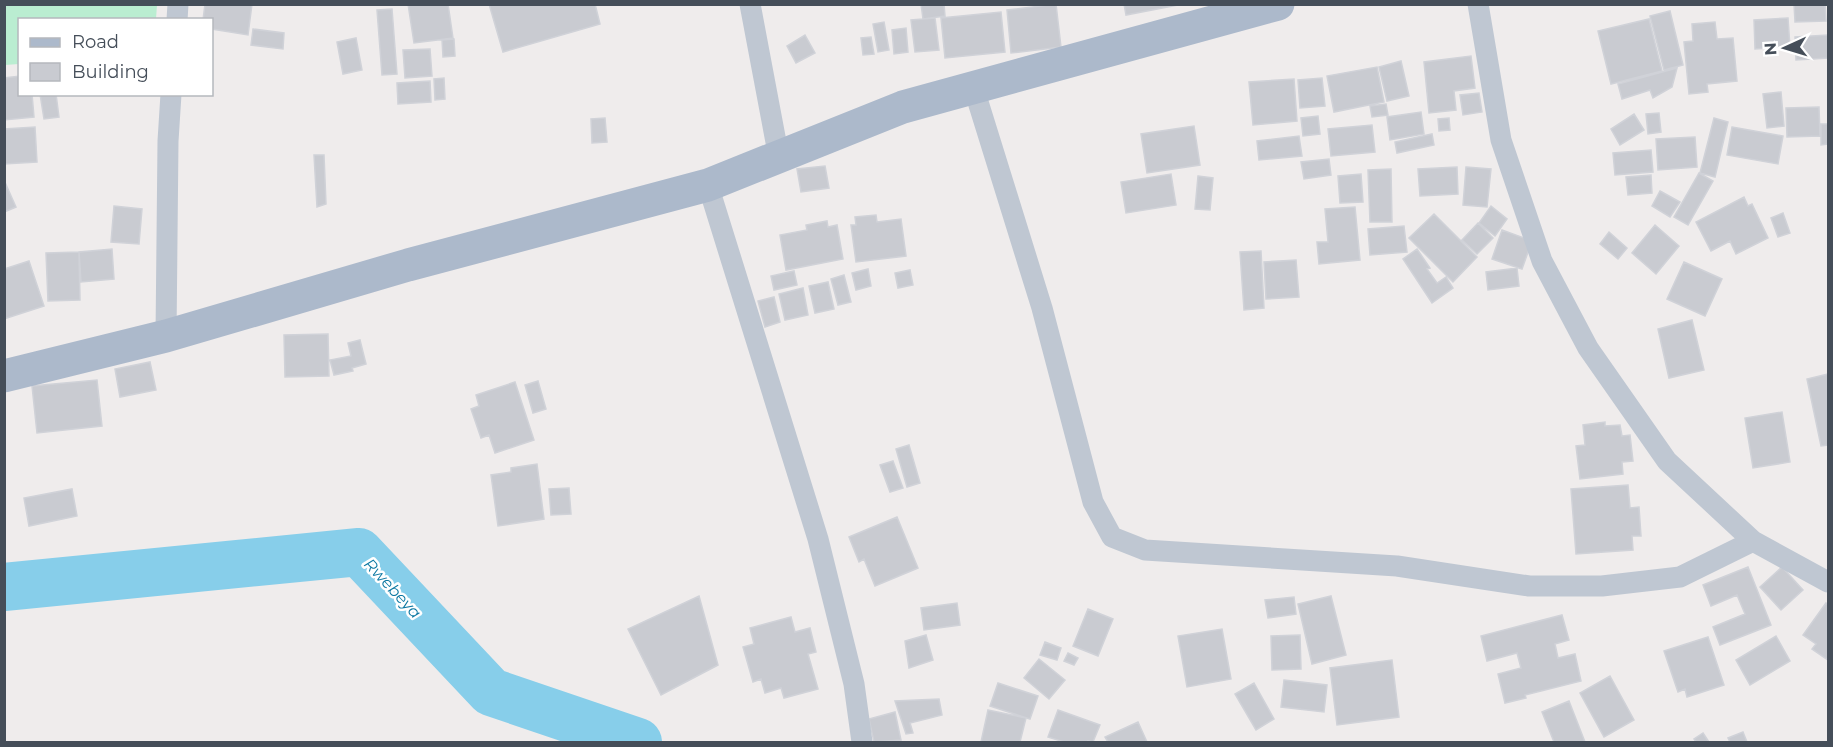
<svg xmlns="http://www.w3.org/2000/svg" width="1833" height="747" font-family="Montserrat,sans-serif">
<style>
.green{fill:#baedd1}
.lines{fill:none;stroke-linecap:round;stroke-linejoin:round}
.river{stroke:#87ceea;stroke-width:48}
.building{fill:#c9cbd1;stroke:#d0d2d8;stroke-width:1.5}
.street{stroke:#bfc7d2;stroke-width:21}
.primary{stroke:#acb9cb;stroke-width:33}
.labels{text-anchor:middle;stroke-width:5;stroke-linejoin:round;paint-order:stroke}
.water-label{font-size:16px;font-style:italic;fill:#0e79a3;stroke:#fff}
</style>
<rect width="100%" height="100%" fill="#efecec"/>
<path class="green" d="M5 4 157 5 156 19 20 20 19 64 5 65Z"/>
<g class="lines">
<path class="river" d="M4 587 359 552 491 692 638 742"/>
</g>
<path class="building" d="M205 4H252L248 35 212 29V20H203Z
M408 4H448L453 38 414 43Z
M489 4H595L600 24 503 52Z
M921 4H944L945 16 923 19Z
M1056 4 1061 47 1011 53 1007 10Z
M1124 4H1183L1126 15Z
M1794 4H1825L1826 21 1795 22Z
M392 9 397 74 382 75 377 10Z
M1670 11 1683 65 1664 70 1650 16Z
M1001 12 1005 52 945 58 941 18Z
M935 18 939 50 915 52 911 20Z
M1788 18 1790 47 1755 49 1754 20Z
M1649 19 1662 71 1611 84 1598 31Z
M884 22 889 50 878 52 873 24Z
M1715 22 1717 39 1733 38 1737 81 1707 84 1708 92 1689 94 1684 42 1693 41 1692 24Z
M906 28 908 52 894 54 892 30Z
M253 29 284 33 283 49 251 45Z
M805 35 815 53 796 63 787 46Z
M1828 35V58L1796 60 1795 37Z
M871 37 874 54 863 55 861 38Z
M356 38 362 70 343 74 337 42Z
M454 39 455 56 443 57 442 40Z
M430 49 432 76 405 78 403 50Z
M1471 56 1475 88 1454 91 1456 110 1429 113 1424 62Z
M1401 61 1409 96 1387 101 1379 67Z
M1377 67 1384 102 1334 112 1327 76Z
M1677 68 1672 87 1653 98 1650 90 1622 99 1618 84Z
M20 76V94H32L34 117 4 120V78Z
M444 78 445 99 435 100 434 79Z
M1322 78 1325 106 1300 108 1298 80Z
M1294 79 1297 121 1253 125 1249 82Z
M430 81 431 102 398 104 397 83Z
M1781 92 1784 126 1767 128 1763 94Z
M1479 93 1482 112 1463 115 1460 95Z
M40 94H56L59 117 44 119Z
M1386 104 1388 115 1372 117 1370 106Z
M1819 107 1820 136 1787 137 1786 108Z
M1421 112 1424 134 1390 140 1387 117Z
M1659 113 1661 132 1648 134 1646 114Z
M1634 114 1644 130 1620 145 1611 129Z
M1318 116 1320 134 1303 136 1301 118Z
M605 118 607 142 592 143 591 119Z
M1449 118 1450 130 1439 131 1438 119Z
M1714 118 1728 122 1715 177 1700 173Z
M1821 124H1828V144L1821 145Z
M1372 125 1375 152 1331 156 1328 129Z
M1194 126 1200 165 1147 173 1141 134Z
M35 127 37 162 4 164V129Z
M1732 127 1783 136 1778 164 1727 155Z
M1432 134 1434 145 1397 153 1395 142Z
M1299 136 1302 156 1259 160 1257 141Z
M1695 137 1697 167 1658 170 1656 139Z
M1651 150 1653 172 1615 175 1613 153Z
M314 155H324L326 204 317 207Z
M1329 159 1331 175 1304 179 1301 162Z
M825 166 829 188 801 192 797 169Z
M1457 167 1458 194 1420 196 1418 169Z
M1466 167 1491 169 1487 207 1463 205Z
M1391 169 1392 222H1370L1368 170Z
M1699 173 1713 181 1688 225 1674 217Z
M1171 174 1176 205 1126 213 1121 182Z
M1361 174 1363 202 1340 203 1338 176Z
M1651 175 1652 193 1628 195 1626 177Z
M1198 176 1213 178 1210 210 1195 209Z
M4 180 16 207 4 212Z
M1660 191 1680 202 1670 217 1652 206Z
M1744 197 1748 206 1752 204 1768 238 1736 254 1730 241 1711 251 1696 222Z
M114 206 142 209 139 244 111 242Z
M1491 206 1507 219 1495 236 1479 223Z
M1355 207 1360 260 1319 264 1317 242H1328L1325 209Z
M1783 213 1790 233 1778 237 1771 218Z
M1434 214 1477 257 1453 282 1409 238Z
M876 215 877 222 901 219 906 256 856 262 851 225H856L855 217Z
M827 221 828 227 837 225 843 259 786 270 780 235 807 230 806 225Z
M1478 223 1493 238 1477 254 1462 240Z
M1655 225 1679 246 1656 274 1632 253Z
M1404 226 1407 252 1370 255 1368 229Z
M1502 230 1532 241 1522 269 1492 259Z
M1609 232 1627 248 1618 259 1600 244Z
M112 249 114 279 81 282 79 252Z
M1417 249 1430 268 1427 269 1437 283 1446 277 1453 288 1432 303 1403 259Z
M1261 251 1264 308 1244 310 1240 252Z
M79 252 80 300 48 301 46 253Z
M1296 260 1299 297 1266 299 1264 262Z
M29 261 44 306 4 319V269Z
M1684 262 1722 279 1705 316 1667 299Z
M1517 268 1519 286 1488 290 1486 272Z
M868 269 871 286 856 290 852 273Z
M910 270 913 285 898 288 895 273Z
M794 271 797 285 774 290 771 276Z
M844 275 851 302 838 305 831 279Z
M828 282 834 309 815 313 809 286Z
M803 288 808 315 785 320 779 294Z
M774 297 780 322 765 327 758 301Z
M1692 320 1704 370 1669 378 1658 329Z
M328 334 329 376 285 377 284 335Z
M360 340 366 364 352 368 353 371 334 375 330 360 351 356 348 343Z
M150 362 156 390 120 397 115 369Z
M1828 374V445L1821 446 1807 379Z
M97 380 102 426 37 433 32 386Z
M538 381 546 409 533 413 525 385Z
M515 382 534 440 495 453 489 435 481 438 471 409 479 406 476 395Z
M1782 412 1790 462 1753 468 1745 418Z
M1605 422V426L1620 425 1622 436 1630 435 1633 461 1622 462 1623 474 1580 479 1576 446 1585 445 1583 425Z
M909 445 920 483 907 487 896 449Z
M893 461 903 488 890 492 880 465Z
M537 464 544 519 498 526 491 475 511 472V468Z
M1628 485 1630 508 1639 507 1641 536H1632L1633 550 1576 554 1571 489Z
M569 488 571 514 551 515 549 489Z
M72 489 77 516 29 526 24 498Z
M897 517 918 568 875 586 864 559 859 562 849 537Z
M1748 567 1771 625 1720 645 1713 627 1745 614 1737 595 1711 606 1703 585Z
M1782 567 1803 590 1781 610 1760 587Z
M699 596 718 665 661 695 628 629Z
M1331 596 1346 655 1312 664 1298 604Z
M1294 597 1296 614 1268 618 1265 600Z
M957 603 960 625 924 630 921 608Z
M1826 603 1828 605V660L1812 649 1816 644 1803 635Z
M1088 609 1113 619 1098 656 1073 646Z
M1562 615 1569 640 1555 644 1558 658 1575 654 1581 681 1525 695 1526 698 1505 703 1498 674 1521 668 1517 653 1487 661 1481 636Z
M791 617 795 632 810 628 816 652 808 654 818 689 784 698 781 688 765 693 761 679 753 682 743 647 754 644 750 628Z
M1222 629 1231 679 1187 687 1178 636Z
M926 635 933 660 909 668 905 641Z
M1300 635 1301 669 1272 670 1271 636Z
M1776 636 1790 661 1750 685 1736 660Z
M1708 637 1724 685 1687 697 1685 689 1678 692 1664 651Z
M1045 642 1061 648 1057 660 1040 655Z
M1068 653 1078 658 1074 665 1064 661Z
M1039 659 1065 680 1049 699 1024 678Z
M1392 660 1399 717 1337 725 1330 668Z
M1610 676 1634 720 1604 737 1580 693Z
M1284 680 1327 685 1324 712 1281 707Z
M998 683 1038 696 1030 719 990 706Z
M1254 683 1274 719 1256 730 1235 694Z
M939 699 942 715 910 723 913 733 906 734 895 701Z
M1569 701 1585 742H1554L1542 712Z
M988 710 1026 718 1020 742H981Z
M1058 710 1100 725 1093 742 1088 741V742H1064L1048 737Z
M895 712 901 740 874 742 869 719Z
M1138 722 1147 742H1108L1105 737Z
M1743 732 1747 742H1730L1728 738Z
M1703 733 1709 742H1696L1694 739Z"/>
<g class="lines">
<path class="street" d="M750 4 779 158
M1478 4 1501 140 1542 261 1588 348 1667 461 1753 541
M177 20 178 4
M974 89 1042 308 1093 502 1112 537 1145 550 1397 566 1529 586H1602L1680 577 1753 541 1828 582
M708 185 818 539 854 684 862 742
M166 336 168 141 171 94"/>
<path class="primary" d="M4 376 166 336 408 265 708 185 903 107 1278 4"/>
</g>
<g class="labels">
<g class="water-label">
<text transform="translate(393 588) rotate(47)" y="6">Rwebeya</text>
</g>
</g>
<rect width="1833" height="747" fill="none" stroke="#454e59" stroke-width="12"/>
<rect x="18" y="18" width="195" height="78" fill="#ffffff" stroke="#b5b8bd" stroke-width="1.5"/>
<rect x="30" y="38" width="30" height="9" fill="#acb9cb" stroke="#b5b8bd" stroke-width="1.5"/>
<text x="72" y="48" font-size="18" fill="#454e59">Road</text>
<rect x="30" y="63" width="30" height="18" fill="#c9cbd1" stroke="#b5b8bd" stroke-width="1.5"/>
<text x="72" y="78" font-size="18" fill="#454e59">Building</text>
<g transform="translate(1785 48) rotate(266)" stroke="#ffffff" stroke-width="4.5" paint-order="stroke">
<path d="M0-4.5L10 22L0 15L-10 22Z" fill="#454e59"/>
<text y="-9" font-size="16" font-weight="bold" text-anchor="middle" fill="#454e59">N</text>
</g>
</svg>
